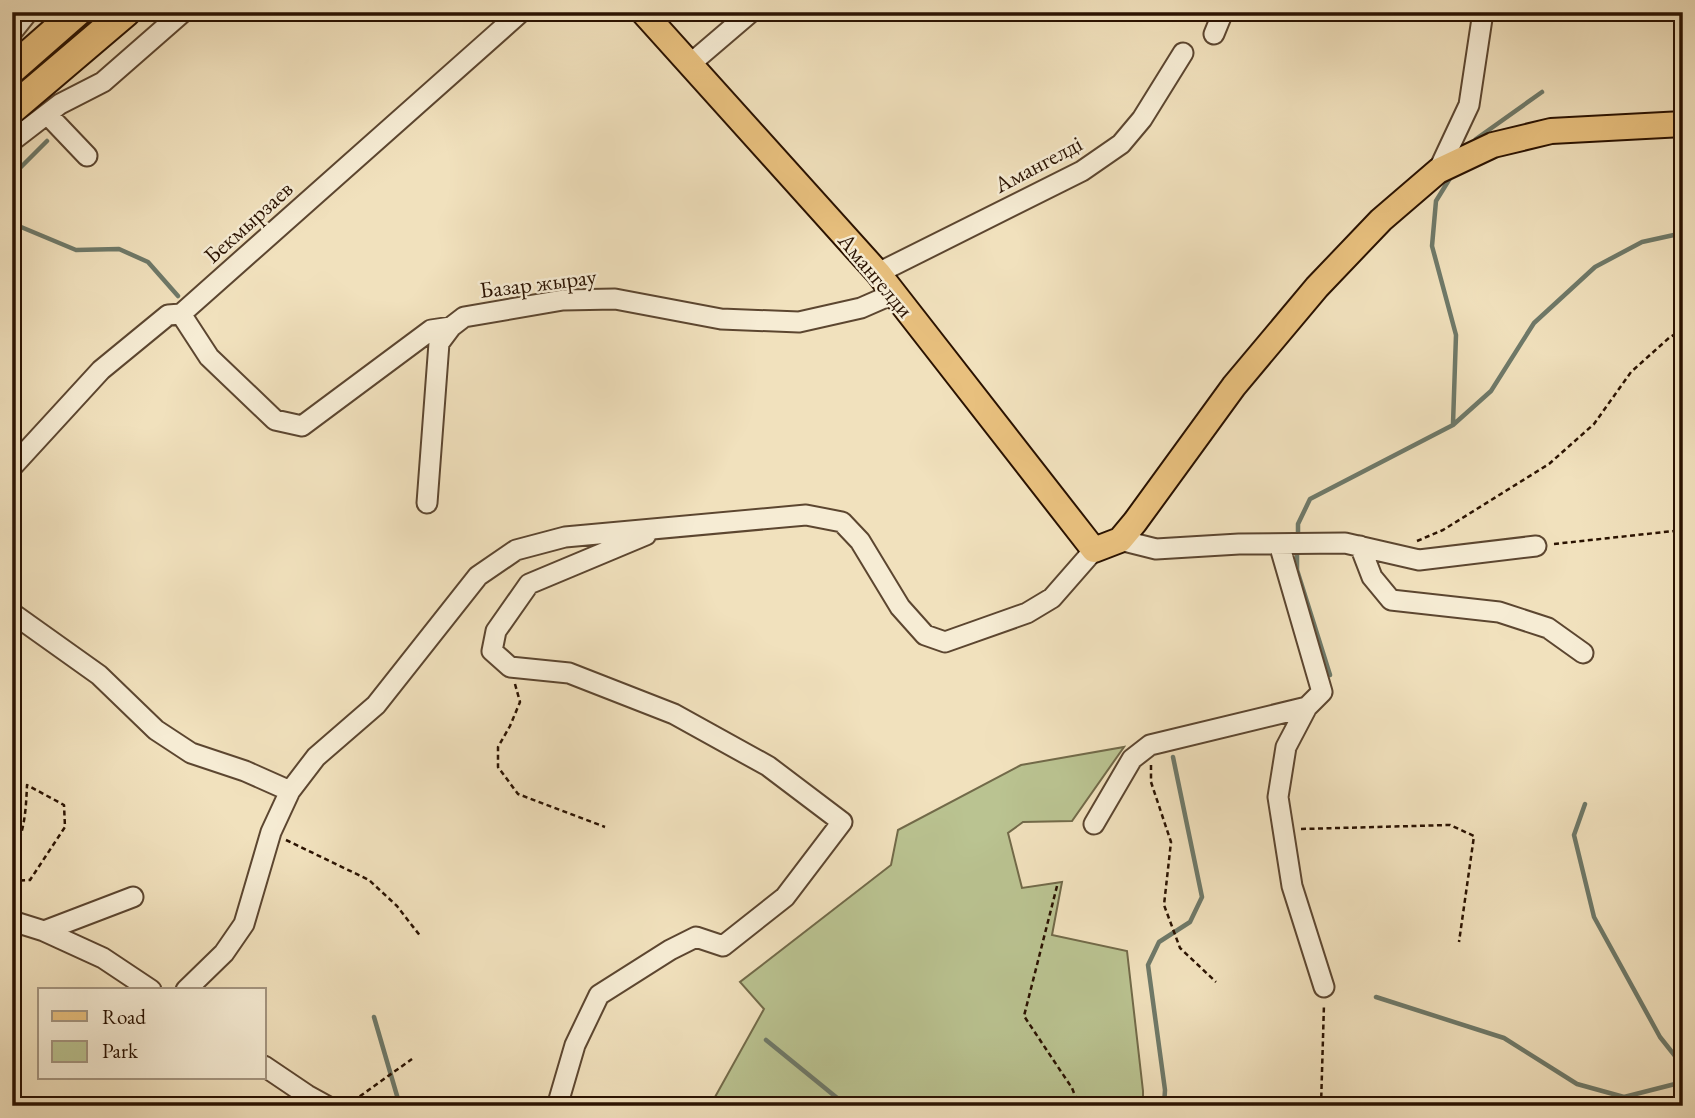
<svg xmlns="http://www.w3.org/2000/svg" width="1695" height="1118" font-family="'EB Garamond',serif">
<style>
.green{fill:#bac391;stroke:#726a49;stroke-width:2}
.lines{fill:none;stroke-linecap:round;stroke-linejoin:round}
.stream{stroke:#6e7969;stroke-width:4.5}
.minor-casing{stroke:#5c4630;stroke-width:23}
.major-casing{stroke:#2a1201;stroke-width:28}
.highway-casing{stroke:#2a1201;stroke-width:32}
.path{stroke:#2a1201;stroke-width:2.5;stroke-dasharray:5 3.5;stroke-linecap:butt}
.minor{stroke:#f6ecd4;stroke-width:19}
.major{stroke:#e8c07e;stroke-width:24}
.highway{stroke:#e8c07e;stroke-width:28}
.labels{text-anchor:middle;stroke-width:5;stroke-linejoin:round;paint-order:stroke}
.street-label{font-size:23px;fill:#2a1201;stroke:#f6ecd4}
</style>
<rect width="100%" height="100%" fill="#f1e1bd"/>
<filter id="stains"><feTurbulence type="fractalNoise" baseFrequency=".00286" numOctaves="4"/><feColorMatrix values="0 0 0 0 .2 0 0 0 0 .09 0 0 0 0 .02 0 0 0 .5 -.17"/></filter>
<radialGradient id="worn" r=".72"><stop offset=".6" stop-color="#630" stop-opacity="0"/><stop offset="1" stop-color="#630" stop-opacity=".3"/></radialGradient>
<path class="green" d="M1124 747 1072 821 1023 822 1008 833 1022 888 1062 882 1052 935 1127 951 1143 1091V1106H710L764 1009 740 982 891 865 898 830 1021 765Z"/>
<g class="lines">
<path class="stream" d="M1472 145 1476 139 1542 92
M1452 175 1436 201 1432 246 1456 335 1453 424
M12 176 47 141
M12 220 21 227 76 250 119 249 148 262 178 296
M1298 540V524L1310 499 1453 425 1491 391 1534 323 1595 267 1642 242 1683 233
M1297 548V570L1330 675
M1585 804 1574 835 1594 917 1660 1037 1683 1066
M1376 997 1504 1038 1577 1084 1624 1097 1683 1082
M374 1017 400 1106
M766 1040 847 1106
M1164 1106 1165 1090 1148 965 1159 942 1190 922 1202 897 1173 757"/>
<defs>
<path id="minor" d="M12 32 28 12
M1214 34 1223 12
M689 65 751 12
M47 114 87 156
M12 141 60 104 103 82 183 12
M1438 171 1469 105 1483 12
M878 273 1082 171 1121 144 1142 119 1183 53
M181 314 209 357 275 420 302 426 431 330 451 327
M12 467 101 370 168 315 181 314 521 12
M427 503 439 343 451 327 464 317 563 300 615 299 721 319 799 322 861 308 893 294
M1120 540 1156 549 1239 544 1345 543 1419 560 1536 546
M1360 546 1372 577 1391 600 1499 612 1548 628 1583 653
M12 613 99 675 156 730 191 753 245 771 290 791
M1307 707 1286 747 1278 797 1292 886 1324 987
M1094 824 1132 759 1150 745 1307 707 1322 692 1279 544
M12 921 44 931 103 958 151 990
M44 931 133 897
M186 990 224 953 244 924 271 832 290 791 316 757 376 705 478 576 516 550 565 537 806 515 842 522 860 541 900 607 925 635 945 642 1027 613 1052 598 1094 550
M264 1066 307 1095 327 1106
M556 1106 558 1103 575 1045 599 995 670 950 696 937 723 946 785 897 842 822 768 766 674 714 569 673 510 667 492 651 496 631 529 584 646 535"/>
<path id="major" d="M643 12 878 273 1094 550 1120 540 1135 522 1234 386 1317 287 1381 220 1438 171 1493 145 1551 131 1683 124"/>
<path id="highway" d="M12 69 77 12
M12 109 126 12"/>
</defs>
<use href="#minor" class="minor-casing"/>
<use href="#major" class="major-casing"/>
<use href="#highway" class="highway-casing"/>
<path class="path" d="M1417 541 1443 530 1549 464 1594 424 1631 372 1670 337 1683 330
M1554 544 1683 530
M515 684 520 702 510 726 498 747V767L518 794 605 827
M1151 765V782L1171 842 1164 905 1180 948 1216 982
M1301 829 1450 825 1474 836 1459 942
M286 840 369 880 397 906 421 937
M12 854C25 834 26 808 27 785L64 805 65 827 30 880 12 881
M1057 886 1024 1016 1072 1088 1079 1106
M344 1102 356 1099 412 1059
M1321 1106 1324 1004"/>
<use href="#minor" class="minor"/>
<use href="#major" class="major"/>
<use href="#highway" class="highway"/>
</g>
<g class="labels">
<g class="street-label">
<text transform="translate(1038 164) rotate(-28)" y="8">Амангелді</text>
<text transform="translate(248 222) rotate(-42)" y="8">Бекмырзаев</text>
<text transform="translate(876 275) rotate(50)" y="8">Амангелди</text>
<text transform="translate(538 283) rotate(-7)" y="8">Базар жырау</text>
</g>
</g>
<rect width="1695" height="1118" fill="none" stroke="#f1e1bd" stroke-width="42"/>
<rect x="14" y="14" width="1667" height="1090" fill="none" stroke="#2a1201" stroke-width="3.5"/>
<rect x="21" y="21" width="1653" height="1076" fill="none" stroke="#2a1201" stroke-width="2"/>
<rect x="38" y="988" width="228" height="91" fill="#f6ecd4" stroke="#a49580" stroke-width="2"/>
<rect x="52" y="1011" width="35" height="10" fill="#e8c07e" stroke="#a49580" stroke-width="2"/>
<text x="102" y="1024" font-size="21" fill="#2a1201">Road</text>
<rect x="52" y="1041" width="35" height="21" fill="#bac391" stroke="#a49580" stroke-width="2"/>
<text x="102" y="1058" font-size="21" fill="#2a1201">Park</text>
<rect width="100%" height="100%" filter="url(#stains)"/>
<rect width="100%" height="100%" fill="url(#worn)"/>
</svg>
